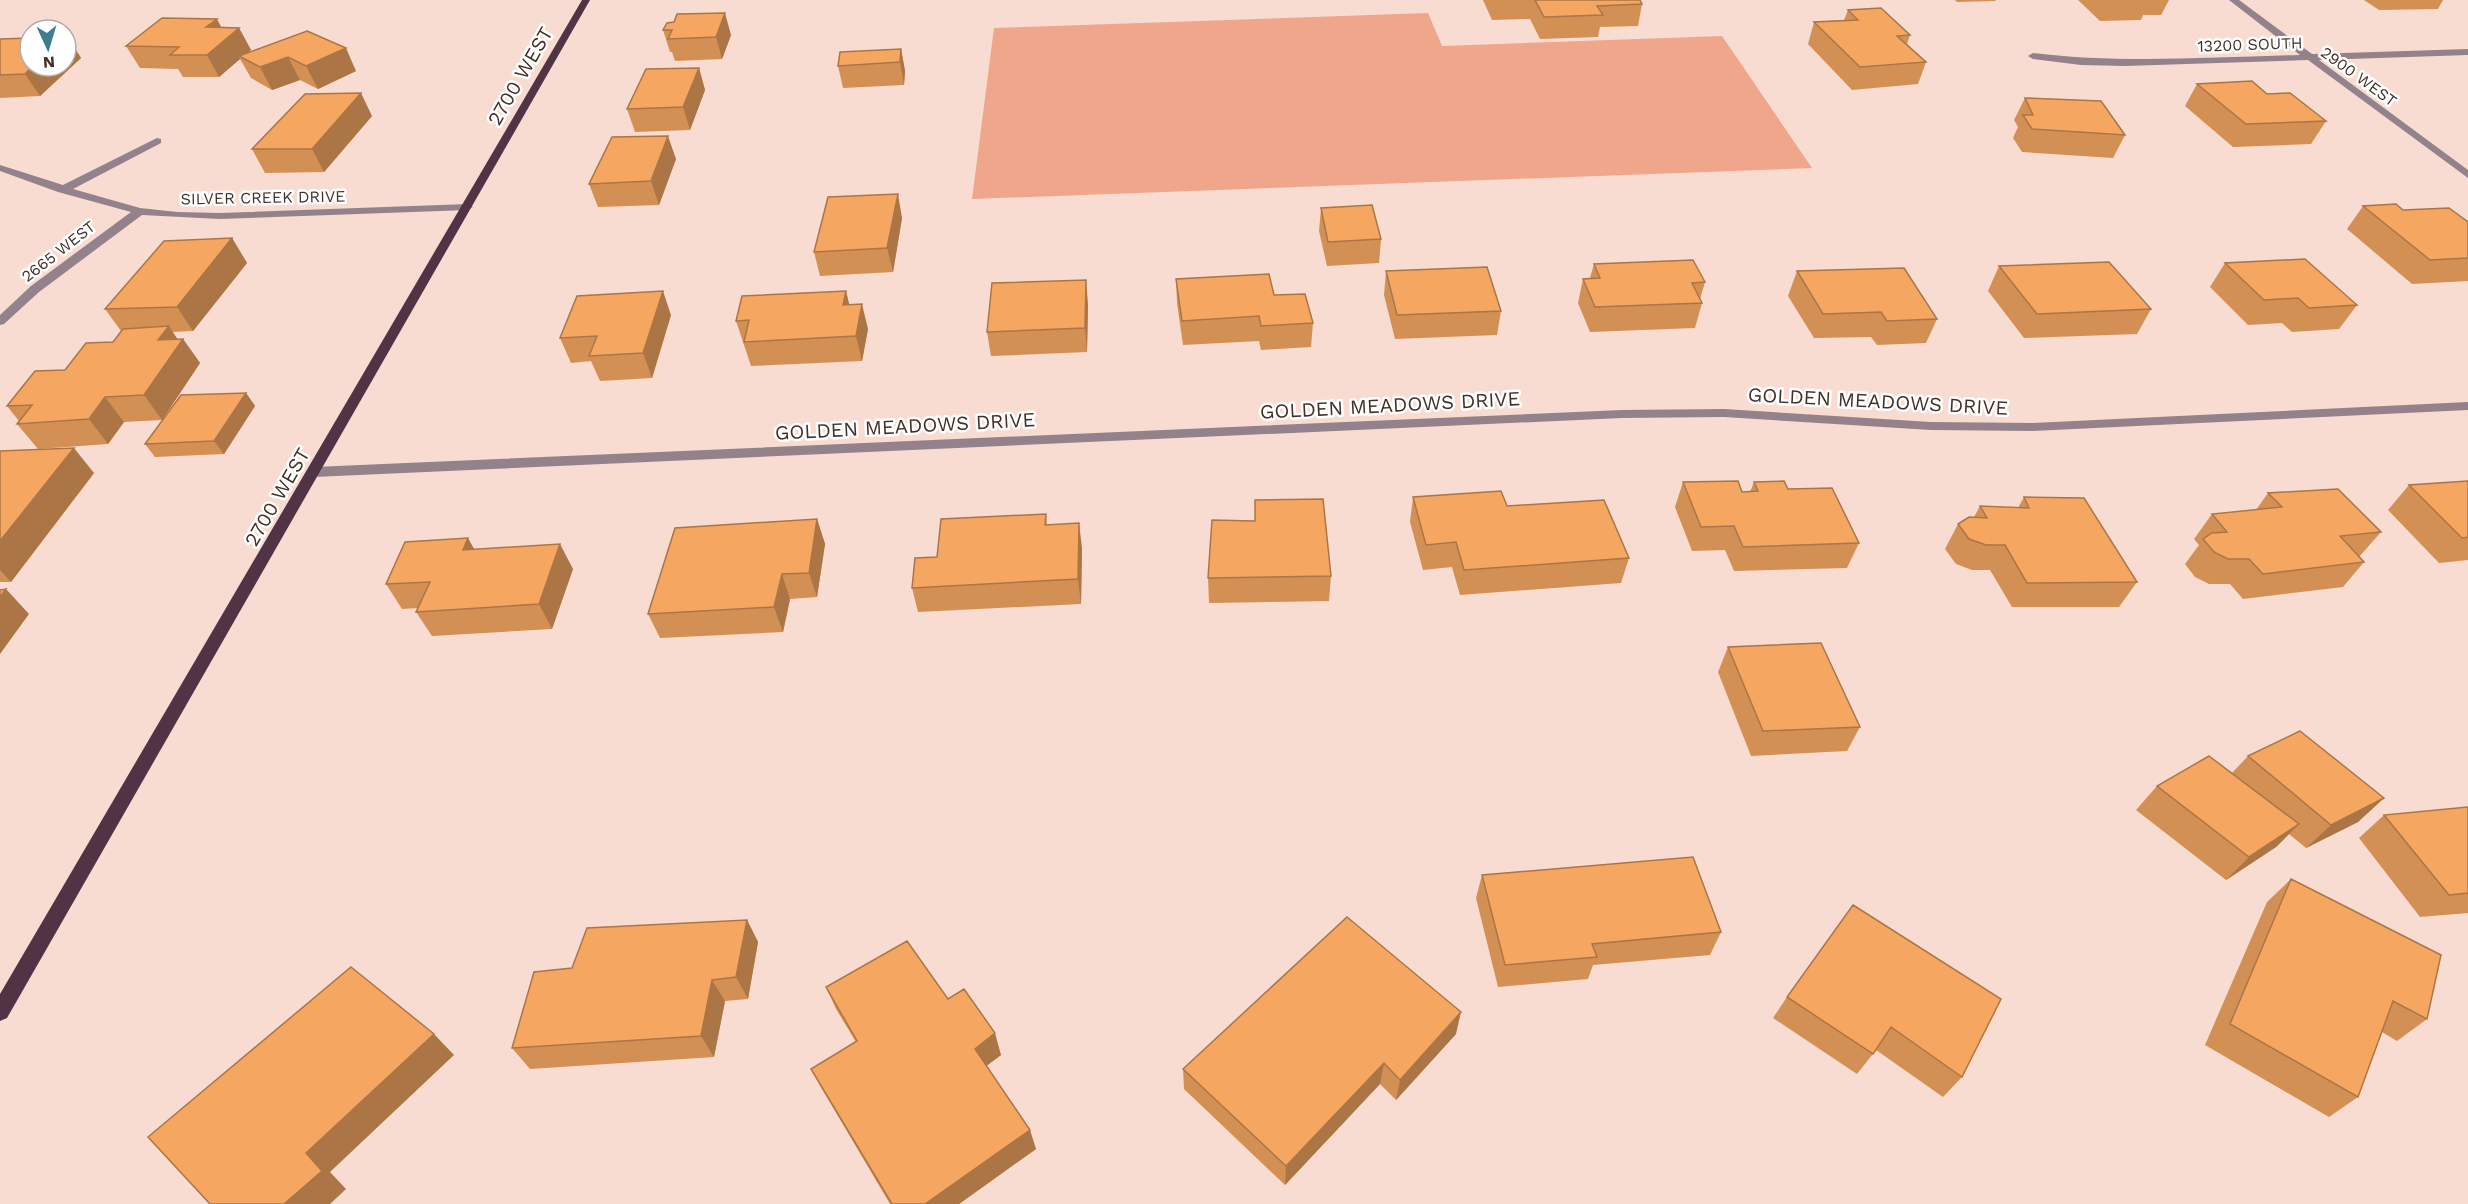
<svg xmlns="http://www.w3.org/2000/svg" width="2468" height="1204" font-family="'Work Sans',sans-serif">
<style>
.green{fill:#efa68b}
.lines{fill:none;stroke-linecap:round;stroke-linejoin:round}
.minor{fill:#93818c;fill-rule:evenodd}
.major{fill:#503446;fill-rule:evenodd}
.wall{fill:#d39054}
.shaded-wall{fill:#ac7545}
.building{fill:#f5a762;stroke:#ac7545;stroke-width:1.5}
.labels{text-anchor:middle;stroke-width:5;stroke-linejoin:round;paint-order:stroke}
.far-street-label{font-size:16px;fill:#412f28;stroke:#fff}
.street-label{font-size:20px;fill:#412f28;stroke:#fff}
</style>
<rect width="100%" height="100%" fill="#f9dcd1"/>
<path class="green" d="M1428 13 1442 46 1722 36 1812 168 972 199 994 28Z"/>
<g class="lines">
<path class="minor" d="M2229 0H2239L2312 54 2468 49V55L2319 60 2468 170V178L2308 60 2125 66 2081 65 2033 59 2028 56 2033 53C2122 64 2211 57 2300 55Z
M157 138 161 139V143L73 189 140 208 177 212 220 213 468 204 473 207 468 210 220 219 142 215 39 292 4 324 0 325V315L31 286 131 212 58 192 0 171V165L63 185Z
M2468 402V410L2033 431 1931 430 1724 417 1622 418 314 477 307 472 314 467 1622 410 1724 409 1931 422 2033 423Z"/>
<path class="major" d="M582 0H590L7 1018 0 1021V994Z"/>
</g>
<path class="wall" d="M1483 0H1640L1642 4 1638 26 1600 27 1598 37 1540 39 1530 19 1492 20Z
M1955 0H1996L1995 1 1957 2Z
M2078 0H2169L2161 15H2143L2141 20 2100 21Z
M2364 0H2443L2438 9 2379 10Z
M1848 10 1910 35 1907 44 1926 62 1918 84 1852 90 1808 44 1814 22 1844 20Z
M667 23 731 35 722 59 675 61 672 52H670L663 30Z
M221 28H239L251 50 247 53 307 31 356 71 318 89 300 80 272 90 251 78 240 59 219 77H183L178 69 140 68 126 46Z
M67 36 81 58 40 96 0 98V39Z
M901 49 905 71 904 85 843 88 838 66Z
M699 68 705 90 690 130 635 132 627 109Z
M2197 84 2267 94 2326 121 2311 144 2233 147 2185 106Z
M2025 98 2125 135 2113 158 2022 152 2013 138 2018 127 2014 120Z
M372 116 324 172 265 173 252 149Z
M676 159 659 205 598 207 589 184Z
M2363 206 2403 210 2468 222V281L2412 284 2347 229Z
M1321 208 1381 239 1379 263 1327 266 1319 231Z
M902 218 893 272 820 276 814 252Z
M232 238 247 263 193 331 172 332 177 339H183L200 363 162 420 124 422 108 444 38 449 17 424 19 421 7 406 65 370 113 342 121 331 105 309Z
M2225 263 2357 305 2339 329 2292 332 2282 323 2248 325 2210 287Z
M1594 264 1705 282 1700 299 1702 303 1695 328 1590 332 1578 303 1583 279 1590 278Z
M1999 266 2151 309 2137 334 2024 338 1988 291Z
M1386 271 1501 311 1497 335 1395 339 1384 295Z
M1797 271 1937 319 1926 343 1877 345 1871 337 1814 338 1788 296Z
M1176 279 1274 295 1313 323 1311 347 1261 350 1259 341 1183 345 1177 303Z
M846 291 849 305 868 329 862 361 751 366 736 321Z
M1088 304 1087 352 991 356 987 332Z
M671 315 652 378 600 381 591 361 571 363 560 338Z
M246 393 255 406 224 454 155 457 145 444Z
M0 451 94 473 11 582H0Z
M2468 481V560L2439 563 2388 510 2409 485Z
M1683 482 1742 492H1750L1754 482 1788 489 1859 543 1847 568 1734 571 1725 550 1692 551 1675 507Z
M2268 493 2381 532 2359 557 2364 562 2343 587 2243 599 2230 584H2209L2195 577 2185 564 2199 545 2194 539 2212 514 2256 510Z
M1413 497 1507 506 1629 558 1621 583 1460 595 1452 567 1423 570 1410 522Z
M2024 497 2137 582 2119 607H2012L1990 570H1972L1956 564 1945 549 1958 524 1974 517 1980 506 2018 508Z
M1255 500 1331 576 1329 601 1209 603 1208 578 1255 521Z
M1046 514 1047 524 1082 548 1081 604 918 612 912 588 937 557Z
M817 519 825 544 817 597 790 599 783 632 660 638 648 614Z
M474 549 573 569 552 629 432 636 416 612 418 608 402 609 386 584Z
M1728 647 1860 727 1847 751 1751 756 1718 672Z
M2248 756 2384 798 2358 822 2306 848 2289 834 2276 847 2226 880 2136 810 2157 786 2232 773Z
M2468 807V913L2420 917 2359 838 2384 815Z
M1482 875 1721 932 1710 955 1593 965 1588 979 1498 987 1476 898Z
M2291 879 2427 1019 2397 1041 2382 1032 2358 1097 2329 1117 2205 1045 2267 902Z
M1853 905 1962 1077 1943 1097 1876 1050 1857 1074 1773 1018 1787 997Z
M747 920 758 942 748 999 725 1001 714 1057 530 1069 512 1048 572 968Z
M826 987 948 999 1001 1055 986 1066 1036 1149 959 1204H890L822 1089 811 1069 856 1042 836 1009Z
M1456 1034 1396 1100 1380 1084 1285 1185 1184 1089 1183 1069Z"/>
<path class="shaded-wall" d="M725 13 731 35 722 59 716 37Z
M217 19 227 38 239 28 251 50 242 58 239 56 240 59 219 77 207 55 206 27Z
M67 36 81 58 40 96 25 74 33 66H66Z
M346 48 356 71 318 89 306 66Z
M901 49 905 71 904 85 900 62Z
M288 57 300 80 272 90 260 67Z
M699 68 705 90 690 130 683 107Z
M361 93 372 116 324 172 312 149Z
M668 136 676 159 659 205 651 181Z
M898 194 902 218 893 272 887 248Z
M232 238 247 263 193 331 177 307Z
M1086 280 1088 304 1087 352 1085 328Z
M663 291 671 315 652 378 643 353Z
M846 291 852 316 843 305Z
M862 304 868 329 862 361 856 336Z
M169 326 180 343 183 339 200 363 162 420 144 395 158 340Z
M246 393 255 406 224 454 214 441Z
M105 397 124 422 108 444 89 419Z
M74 448 94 473 11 582 0 570V541Z
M817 519 825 544 817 597 809 573Z
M1079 523 1082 548 1081 604 1078 579Z
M468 538 482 563 463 550Z
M560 544 573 569 552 629 539 604Z
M782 574 790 599 783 632 774 607Z
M6 589 29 614 0 654V597Z
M2384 798 2358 822 2306 848 2331 825Z
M2299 824 2276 847 2226 880 2249 857Z
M747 920 758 942 748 999 736 977Z
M712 980 725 1001 714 1057 701 1036Z
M1461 1012 1456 1034 1396 1100 1400 1080Z
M995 1033 1001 1055 981 1070 975 1049Z
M434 1034 454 1055 330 1172 346 1189 330 1204H284L306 1153Z
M1384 1063 1380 1084 1285 1185 1286 1166Z
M1030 1130 1036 1149 959 1204H925Z"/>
<path class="building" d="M1535 0H1640L1642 4 1597 6 1603 15 1544 17Z
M1881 8 1910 35 1897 36 1926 62 1860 67 1814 22 1858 20 1848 10Z
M725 13 716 37 668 39 672 30H663L667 23 674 22 677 14Z
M162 18 217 19 206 27 239 28 207 55H170L179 47 126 46Z
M307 31 346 48 306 66 288 57 260 67 239 56Z
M30 38V66H33L25 74 0 75V39Z
M901 49 900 62 838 66 840 52Z
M699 68 683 107 627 109 646 69Z
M2252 81 2267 94 2290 93 2326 121 2246 124 2197 84Z
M361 93 312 149H252L305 94Z
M2025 98 2101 101 2125 135 2032 129 2023 115H2033Z
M668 136 651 181 589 184 612 137Z
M898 194 887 248 814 252 828 197Z
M2396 204 2403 210 2449 208 2468 222V258L2430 260 2363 206Z
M1372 205 1381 239 1328 242 1321 208Z
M232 238 177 307 105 309 164 241Z
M2305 259 2357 305 2309 308 2298 298 2264 300 2225 263Z
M1693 260 1705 282 1692 283 1702 303 1595 307 1583 279 1600 278 1594 264Z
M2109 262 2151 309 2037 314 1999 266Z
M1487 267 1501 311 1397 315 1386 271Z
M1904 268 1937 319 1887 321 1881 312 1823 314 1797 271Z
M1269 274 1274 295 1305 294 1313 323 1261 326 1259 316 1182 321 1176 279Z
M1086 280 1085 328 987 332 992 283Z
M663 291 643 353 589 356 597 336 560 338 577 296Z
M846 291 843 305 862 304 856 336 744 342 749 320 736 321 742 296Z
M169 326 158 340 183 339 144 395 105 397 89 419 17 424 32 405 7 406 35 371 65 370 86 343 113 342 123 329Z
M246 393 214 441 145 444 181 395Z
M74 448 0 541V451Z
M1738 481 1742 492 1758 491 1754 482 1784 481 1788 489 1832 488 1859 543 1743 547 1734 526 1701 527 1683 482Z
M2468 481V537L2462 538 2409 485Z
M2338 489 2381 532 2340 536 2364 562 2263 574 2249 559H2228L2214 552 2203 539 2212 533 2227 532 2212 514 2282 507 2268 493Z
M1501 491 1507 506 1604 500 1629 558 1464 570 1456 542 1426 545 1413 497Z
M2024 497 2084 498 2137 582 2027 583 2005 545H1986L1969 539 1958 524 1969 517 1987 518 1980 506 2029 508Z
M1323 499 1331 576 1208 578 1212 520 1255 521V500Z
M1046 514 1045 525 1079 523 1078 579 912 588 915 558 937 557 941 519Z
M817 519 809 573 782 574 774 607 648 614 675 528Z
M468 538 463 550 560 544 539 604 416 612 430 582 386 584 405 542Z
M6 589 0 597V590Z
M1821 643 1860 727 1763 731 1728 647Z
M2300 731 2384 798 2331 825 2248 756Z
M2209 756 2299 824 2249 857 2157 786Z
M2468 807V893L2449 895 2384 815Z
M1693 857 1721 932 1592 944 1597 957 1505 965 1482 875Z
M2291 879 2441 955 2427 1019 2393 1001 2358 1097 2230 1024Z
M1853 905 2001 999 1962 1077 1891 1027 1873 1054 1787 997Z
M1347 917 1461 1012 1400 1080 1384 1063 1286 1166 1183 1069Z
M747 920 736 977 712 980 701 1036 512 1048 534 972 572 968 587 928Z
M907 941 948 999 964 989 995 1033 975 1049 1030 1130 925 1204H892L811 1069 857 1041 826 987Z
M351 967 434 1034 306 1153 322 1171 284 1204H210L148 1137Z"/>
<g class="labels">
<g class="far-street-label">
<text transform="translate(2250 44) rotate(-2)" y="6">13200 SOUTH</text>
<text transform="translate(2359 76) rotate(36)" y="6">2900 WEST</text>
<text transform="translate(263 197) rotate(-1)" y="6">SILVER CREEK DRIVE</text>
<text transform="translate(58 251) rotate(-38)" y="6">2665 WEST</text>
</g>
<g class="street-label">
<text transform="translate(520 76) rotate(-60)" y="7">2700 WEST</text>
<text transform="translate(1878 401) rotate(3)" y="7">GOLDEN MEADOWS DRIVE</text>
<text transform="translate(1390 405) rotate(-3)" y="7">GOLDEN MEADOWS DRIVE</text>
<text transform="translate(905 426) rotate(-3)" y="7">GOLDEN MEADOWS DRIVE</text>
<text transform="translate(277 497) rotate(-60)" y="7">2700 WEST</text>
</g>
</g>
<g transform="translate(48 48) rotate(176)"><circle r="28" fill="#ffffff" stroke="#b3aca9" stroke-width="1.5"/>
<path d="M0-4.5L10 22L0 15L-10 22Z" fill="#3d7d91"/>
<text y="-9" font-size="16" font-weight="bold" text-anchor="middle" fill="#412f28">N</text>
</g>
</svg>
